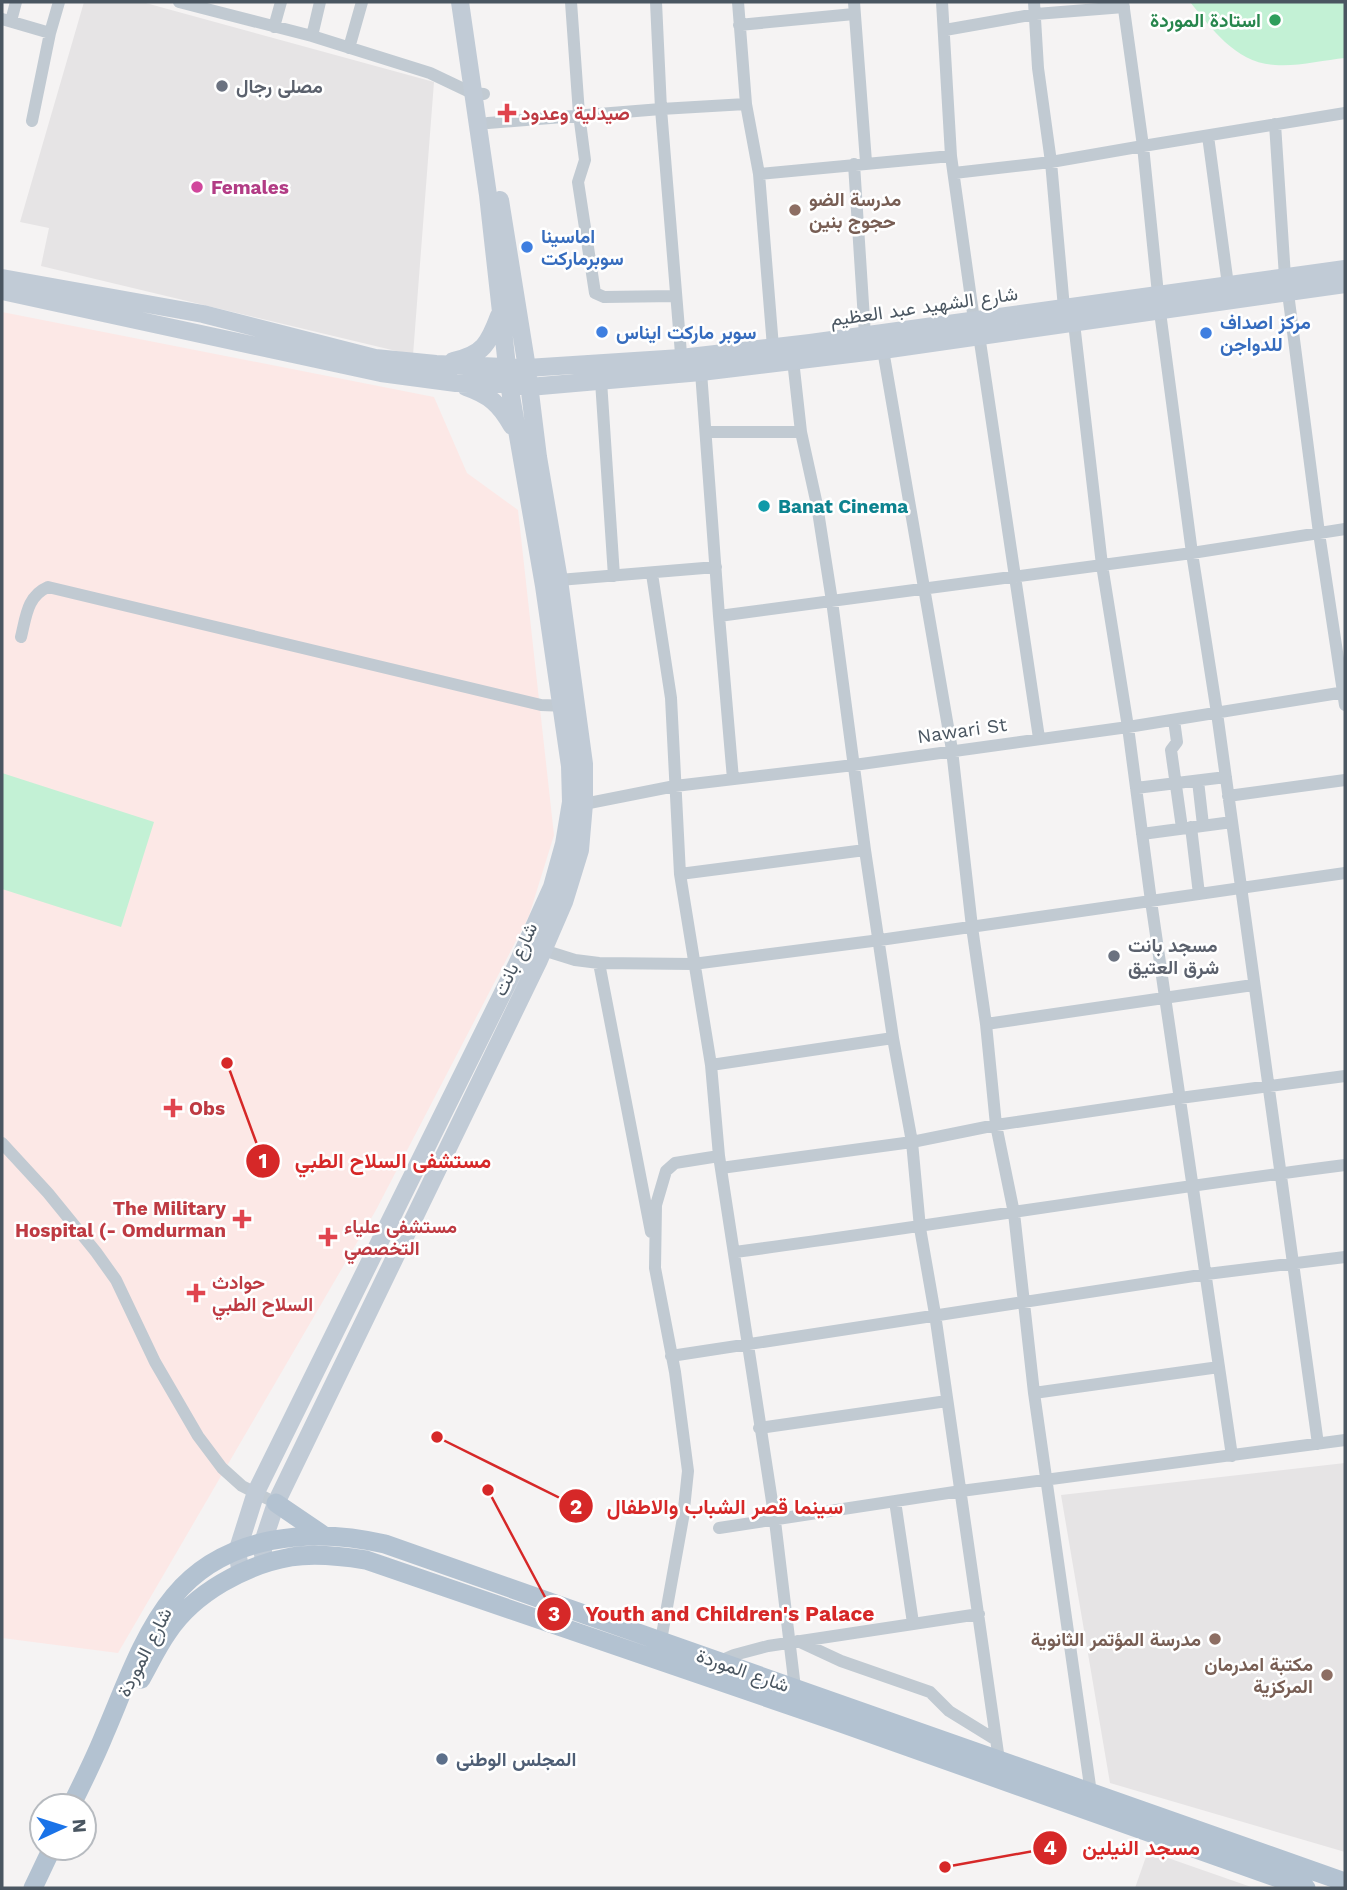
<svg xmlns="http://www.w3.org/2000/svg" width="1347" height="1890" font-family="'Work Sans',Vazirmatn,sans-serif">
<style>
.education{fill:#e6e4e5}
.medical{fill:#fce8e6}
.green{fill:#c3f1d5}
.lines{fill:none;stroke-linecap:round;stroke-linejoin:round}
.minor{stroke:#c1cad2;stroke-width:12}
.secondary{stroke:#c1cbd6;stroke-width:18}
.primary{stroke:#b3c2d1;stroke-width:19}
.leisure-dot{fill:#2e9e5b;stroke:#fff;stroke-width:2.5}
.worship-dot{fill:#6b7280;stroke:#fff;stroke-width:2.5}
.health-dot{fill:#e0444e;stroke:#fff;stroke-width:2.5}
.hotel-dot{fill:#d1479c;stroke:#fff;stroke-width:2.5}
.education-dot{fill:#8d6e63;stroke:#fff;stroke-width:2.5}
.shop-dot{fill:#3f7fe0;stroke:#fff;stroke-width:2.5}
.culture-dot{fill:#0f9aa8;stroke:#fff;stroke-width:2.5}
.service-dot{fill:#5c6f8a;stroke:#fff;stroke-width:2.5}
.labels{text-anchor:middle;stroke-width:5;stroke-linejoin:round;paint-order:stroke}
.leisure-label{font-size:19px;font-weight:bold;fill:#27864d;stroke:#fff;text-anchor:end}
.worship-label{font-size:19px;font-weight:bold;fill:#5b616d;stroke:#fff;text-anchor:start}
.health-label{font-size:19px;font-weight:bold;fill:#be3a42;stroke:#fff;text-anchor:start}
.hotel-label{font-size:19px;font-weight:bold;fill:#b23c85;stroke:#fff;text-anchor:start}
.education-label{font-size:19px;font-weight:bold;fill:#785e54;stroke:#fff;text-anchor:end}
.shop-label{font-size:19px;font-weight:bold;fill:#366cbe;stroke:#fff;text-anchor:start}
.street-label{font-size:19px;fill:#4a5661;stroke:#fff}
.culture-label{font-size:19px;font-weight:bold;fill:#0d838f;stroke:#fff;text-anchor:start}
.service-label{font-size:19px;font-weight:bold;fill:#4e5e75;stroke:#fff;text-anchor:start}
.leader{fill:none;stroke:#d62828;stroke-width:2.5}
.callout-dot{fill:#d62828;stroke:#fff;stroke-width:2.5}
.mark-label{font-size:21px;text-anchor:middle;font-weight:bold;fill:#fff}
.callout-label{font-size:21px;text-anchor:middle;font-weight:bold;fill:#d62828;stroke:#fff;stroke-width:5;stroke-linejoin:round;paint-order:stroke}
</style>
<rect width="100%" height="100%" fill="#f5f3f3"/>
<path class="education" d="M84 2H142L434 82 413 355 41 266 49 228 20 222Z
M1345 1463V1852L1110 1783 1061 1495Z
M1148 1851 1254 1888H1135Z"/>
<path class="medical" d="M2 312 434 397 467 473 518 510 554 835 529 916 376 1210 118 1653 2 1638Z"/>
<path class="green" d="M1190 2H1345V58C1324 60 1296 67 1275 65 1236 63 1212 29 1190 2Z
M2 773 154 822 121 927 2 889Z"/>
<g class="lines">
<path class="minor" d="M179 2 312 36 430 73 472 93 484 94
M571 2 579 114 585 160 578 182 595 293 604 297 676 296
M656 2 661 109 746 104
M738 2 746 104 759 174 773 347
M854 2 866 162
M942 2 951 156 974 320 979 335 1039 738
M1034 2 1038 68 1051 162 1064 308
M2 19 50 33
M11 21 16 2
M739 25 854 14
M274 27 281 2
M945 30 1036 14 1124 7
M312 36 320 2
M349 48 362 2
M32 121 50 33 59 2
M488 123 661 109 682 366
M1275 124 1285 277
M1208 136 1228 285
M854 164 865 335
M954 173 1051 162 1143 146 1123 2
M759 174 951 156
M1288 293 1319 533 1345 705
M1158 294 1143 146 1345 113
M1160 312 1192 553 1217 713 1318 1444
M1074 323 1102 565 1128 727 1151 901 1232 1456
M883 350 952 750 972 927 986 1024 996 1125 1014 1213 1034 1393 1091 1793
M793 360 801 432 817 505 832 601 865 850 893 1038 912 1142 920 1228 935 1314 999 1760
M701 372 719 616
M601 381 614 576
M706 432H801
M652 574 671 698 680 874 711 1065 719 1156 775 1521 795 1688
M559 580 716 567
M21 637C26 617 27 596 48 587L541 705 567 706
M1174 720 1177 742 1171 750 1182 828
M733 779 719 616 1192 553 1345 529
M1198 781 1203 825
M1136 788 1226 777
M1228 796 1345 780
M584 804 675 786 854 765 1128 727 1345 692
M1191 827 1199 894
M1142 834 1232 822
M680 874 865 850
M543 950 575 960 599 963 693 964 880 940 1345 873
M599 963 651 1232
M986 1024 1253 985
M711 1065 893 1038
M2 1143 48 1193 96 1252 116 1280 155 1362 198 1436 222 1468 242 1486 276 1503
M721 1168 912 1142 996 1125 1180 1098 1345 1076
M735 1252C938 1225 1141 1191 1345 1165
M671 1356 1207 1274 1345 1257
M1034 1393 1219 1367
M759 1428 947 1401
M895 1501 913 1623
M719 1528 961 1491 1345 1440
M798 1641 841 1661 930 1692 949 1711 996 1740
M660 1646 683 1518 688 1471 675 1372 655 1268 656 1205 666 1171 675 1163 719 1156
M718 1662 734 1655 768 1646 979 1614"/>
<path class="secondary" d="M2 278 203 314 375 358 436 364 527 368 681 358 810 343 1345 269
M2 291 381 373 456 383 509 384 529 387 701 372 883 350 1345 284
M453 361C483 355 489 343 499 316
M466 387C489 395 500 404 512 426
M263 1555V1542L276 1503 539 960 564 902 580 850 584 804V764L559 580 538 457 527 368 500 200
M241 1573 237 1552 256 1492 520 958 552 887 564 844 571 802 570 766 544 586 509 384 488 195 460 2"/>
<path class="primary" d="M276 1503 323 1535
M141 1679C150 1663 158 1646 168 1632 194 1593 245 1565 291 1557 315 1553 341 1556 366 1560L841 1723 1306 1888
M71 1806C83 1782 95 1758 105 1733 124 1689 143 1633 174 1596 225 1534 313 1527 385 1544L1345 1882
M33 1888 52 1848"/>
</g>
<circle class="leisure-dot" cx="1275" cy="20" r="7"/>
<g class="worship-dot">
<circle cx="222" cy="86" r="7"/>
<circle cx="1114" cy="956" r="7"/>
</g>
<g class="health-dot">
<path d="M503.5 102.5h7v7h7v7h-7v7h-7v-7h-7v-7h7z"/>
<path d="M169.5 1097.5h7v7h7v7h-7v7h-7v-7h-7v-7h7z"/>
<path d="M238.5 1208.5h7v7h7v7h-7v7h-7v-7h-7v-7h7z"/>
<path d="M324.5 1226.5h7v7h7v7h-7v7h-7v-7h-7v-7h7z"/>
<path d="M192.5 1282.5h7v7h7v7h-7v7h-7v-7h-7v-7h7z"/>
</g>
<circle class="hotel-dot" cx="197" cy="187" r="7"/>
<g class="education-dot">
<circle cx="795" cy="210" r="7"/>
<circle cx="1215" cy="1639" r="7"/>
<circle cx="1327" cy="1675" r="7"/>
</g>
<g class="shop-dot">
<circle cx="527" cy="247" r="7"/>
<circle cx="602" cy="332" r="7"/>
<circle cx="1206" cy="333" r="7"/>
</g>
<circle class="culture-dot" cx="764" cy="506" r="7"/>
<circle class="service-dot" cx="442" cy="1759" r="7"/>
<g class="labels">
<g class="leisure-label">
<text x="1261" y="27">استادة الموردة</text>
</g>
<g class="worship-label">
<text x="236" y="93">مصلى رجال</text>
<text x="1128" y="952">مسجد بانت<tspan x="1128" dy="22">شرق العتيق</tspan></text>
</g>
<g class="health-label">
<text x="521" y="120">صيدلية وعدود</text>
<text x="189" y="1115">Obs</text>
<text x="226" y="1215" text-anchor="end">The Military<tspan x="226" dy="22">Hospital (- Omdurman</tspan></text>
<text x="344" y="1233">مستشفى علياء<tspan x="344" dy="22">التخصصي</tspan></text>
<text x="212" y="1289">حوادث<tspan x="212" dy="22">السلاح الطبي</tspan></text>
</g>
<g class="hotel-label">
<text x="211" y="194">Females</text>
</g>
<g class="education-label">
<text x="809" y="206" text-anchor="start">مدرسة الضو<tspan x="809" dy="22">حجوج بنين</tspan></text>
<text x="1201" y="1646">مدرسة المؤتمر الثانوية</text>
<text x="1313" y="1671">مكتبة امدرمان<tspan x="1313" dy="22">المركزية</tspan></text>
</g>
<g class="shop-label">
<text x="541" y="243">اماسينا<tspan x="541" dy="22">سوبرماركت</tspan></text>
<text x="1220" y="329">مركز اصداف<tspan x="1220" dy="22">للدواجن</tspan></text>
<text x="616" y="339">سوبر ماركت ايناس</text>
</g>
<g class="street-label">
<text transform="translate(924 306) rotate(-8)" y="7">شارع الشهيد عبد العظيم</text>
<text transform="translate(962 730) rotate(-8)" y="7">Nawari St</text>
<text transform="translate(515 959) rotate(-65)" y="7">شارع بانت</text>
<text transform="translate(144 1652) rotate(-63)" y="7">شارع الموردة</text>
<text transform="translate(743 1670) rotate(19)" y="7">شارع الموردة</text>
</g>
<g class="culture-label">
<text x="778" y="513">Banat Cinema</text>
</g>
<g class="service-label">
<text x="456" y="1766">المجلس الوطنى</text>
</g>
</g>
<path class="leader" d="M227 1063L263 1161M437 1437L576 1506M488 1490L554 1614M945 1867L1050 1848"/>
<g class="callout-dot">
<circle cx="227" cy="1063" r="7"/>
<circle cx="437" cy="1437" r="7"/>
<circle cx="488" cy="1490" r="7"/>
<circle cx="945" cy="1867" r="7"/>
<circle cx="263" cy="1161" r="18"/>
<circle cx="576" cy="1506" r="18"/>
<circle cx="554" cy="1614" r="18"/>
<circle cx="1050" cy="1848" r="18"/>
</g>
<g class="mark-label">
<text x="263" y="1168">1</text>
<text x="576" y="1514">2</text>
<text x="554" y="1621">3</text>
<text x="1050" y="1855">4</text>
</g>
<g class="callout-label">
<text x="393" y="1168">مستشفى السلاح الطبي</text>
<text x="725" y="1514">سينما قصر الشباب والاطفال</text>
<text x="730" y="1621">Youth and Children's Palace</text>
<text x="1141" y="1855">مسجد النيلين</text>
</g>
<rect width="1347" height="1890" fill="none" stroke="#4a5661" stroke-width="7"/>
<g transform="translate(63 1827) rotate(86)"><circle r="33" fill="#ffffff" stroke="#b7bbc0" stroke-width="2"/>
<path d="M0-5L12 26L0 18L-12 26Z" fill="#1a73e8"/>
<text y="-10" font-size="19" font-weight="bold" text-anchor="middle" fill="#4a5661">N</text>
</g>
</svg>
